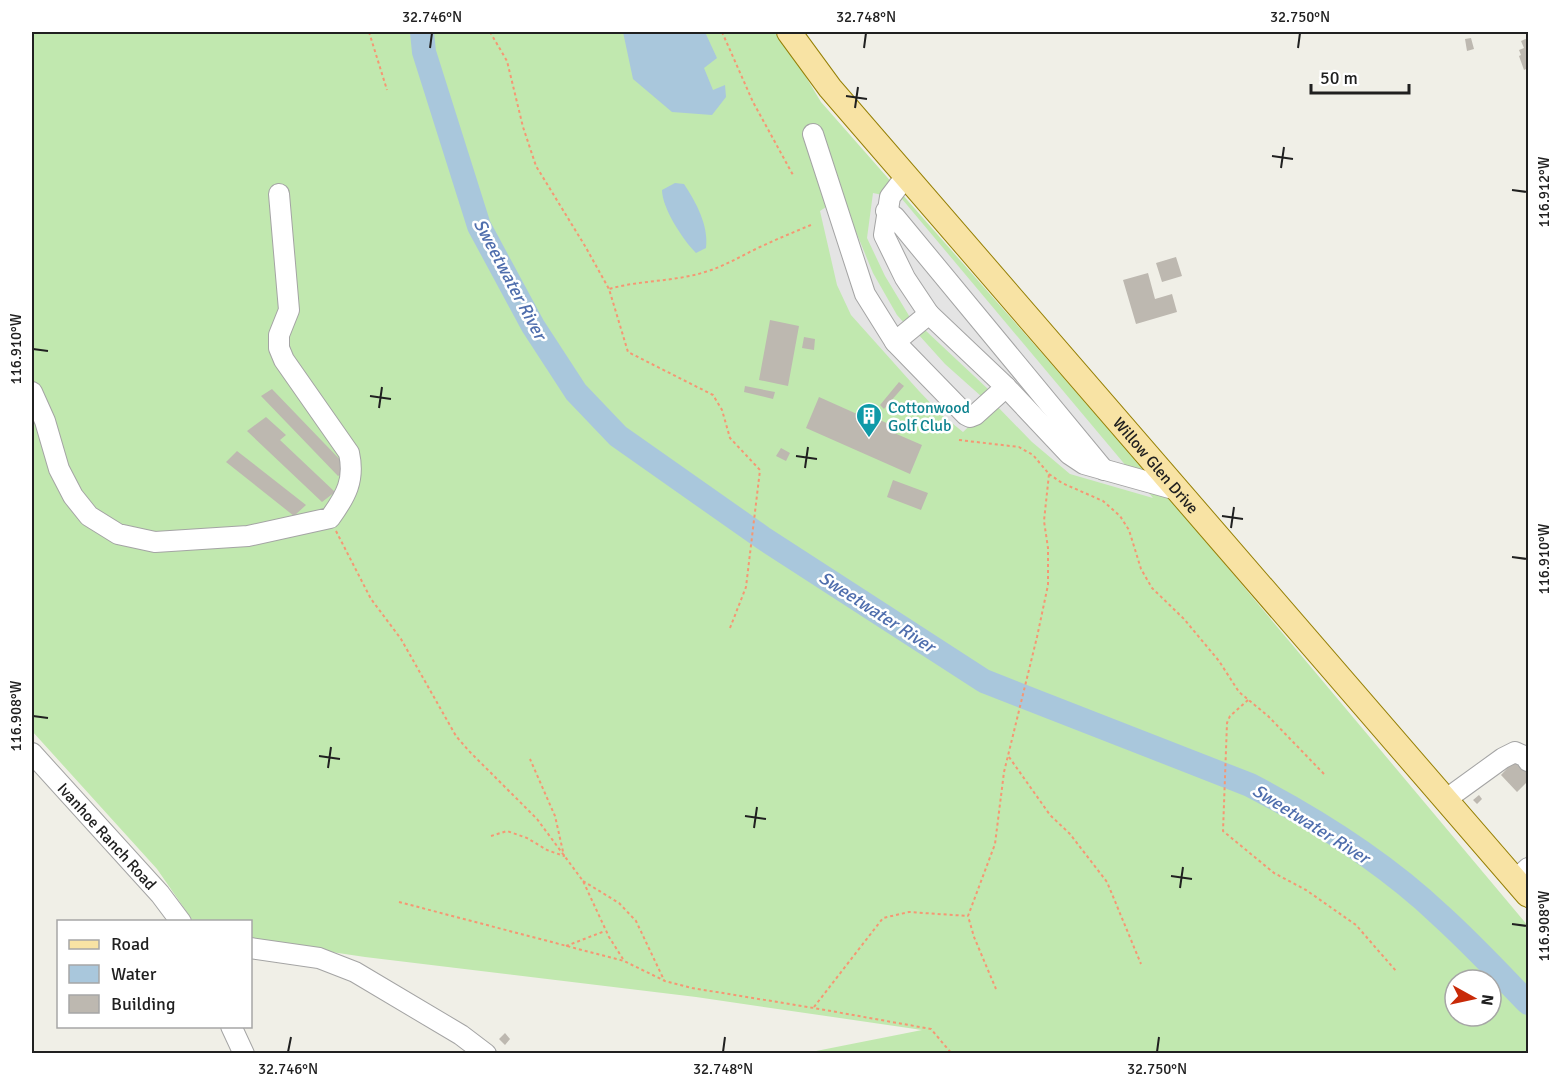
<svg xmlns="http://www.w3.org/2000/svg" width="1560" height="1085" font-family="Signika,sans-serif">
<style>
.grass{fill:#c1e8af;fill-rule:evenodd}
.parking{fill:#e4e4e4;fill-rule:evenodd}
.water{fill:#a9c7dc}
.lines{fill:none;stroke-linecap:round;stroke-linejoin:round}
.river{stroke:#a9c7dc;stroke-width:24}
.building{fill:#bdb8b0}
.minor-casing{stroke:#a4a4a4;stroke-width:22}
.major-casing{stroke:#968006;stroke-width:26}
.path{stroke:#f59773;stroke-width:2;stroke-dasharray:3 3;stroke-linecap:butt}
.minor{stroke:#fff;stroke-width:20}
.major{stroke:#f8e3a4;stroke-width:24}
.ticks{fill:none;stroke:#202020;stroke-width:2}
.labels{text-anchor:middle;stroke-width:5;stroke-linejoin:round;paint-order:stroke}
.culture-label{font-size:16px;fill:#0d838f;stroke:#fff;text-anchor:start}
.street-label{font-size:16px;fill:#202020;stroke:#fff}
.water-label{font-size:18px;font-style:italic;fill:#4f6ead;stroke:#fff}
.neatline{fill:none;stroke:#202020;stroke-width:2}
.ticks-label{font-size:15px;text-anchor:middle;fill:#202020}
</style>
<rect width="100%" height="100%" fill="#f0efe7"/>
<path class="grass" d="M32 32H779L821 102 1171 500 1528 926V1053H806L922 1030 696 997 365 957 251 940 250 922 193 921 157 869 32 731ZM1455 980H1491V1016H1455Z"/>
<path class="parking" d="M873 193 902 199 1153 498 1070 474 1032 442 994 403 963 432 942 415 919 391 851 315 837 285 820 211 832 203 841 219 854 227 873 273 897 315 905 324 911 319 885 276 867 238ZM925 330 989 390 982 397 945 364 918 334Z"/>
<path class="water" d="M623 32H692L694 34 705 32 717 58 704 68 713 90 725 85 726 97 712 115 672 112 633 79Z
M675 183 684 184C696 202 709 226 706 248L696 253C683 240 662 208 662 190Z"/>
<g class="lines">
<path class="river" d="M422 32 424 52 479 226 533 326 576 392 618 436 763 538 984 681 1250 785C1317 820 1385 863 1440 915 1471 943 1499 973 1528 1003"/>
</g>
<path class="building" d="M1471 38 1474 49 1467 51 1465 39Z
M1528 38V68L1524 70 1519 56 1521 55 1519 50 1524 48 1521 41Z
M1176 257 1182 276 1162 282 1156 263Z
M1148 273 1155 299 1172 294 1177 312 1136 324 1123 280Z
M770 320 799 326 788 386 759 380Z
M804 337 815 339 814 350 802 348Z
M899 382 904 386 884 409 880 405Z
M745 386 775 392 773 399 744 392Z
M272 389 349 469 338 476 261 396Z
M819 397 866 418 867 414 895 427 892 432 922 445 910 474 806 428Z
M266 417 286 435 280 440 335 492 322 502 247 431Z
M781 448 790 453 786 461 776 456Z
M237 451 306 505 294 516 226 462Z
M893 480 928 493 921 510 887 497Z
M1515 760 1528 770 1527 772 1528 774V781L1517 792 1501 775Z
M1479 795 1482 799 1477 804 1473 800Z
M505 1033 510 1039 505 1045 499 1039Z"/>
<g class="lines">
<defs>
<g id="minor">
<path d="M813 134 865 294 895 342 929 314 905 278 884 235 890 197 906 176"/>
<path d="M886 211 895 217 1104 470"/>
<path d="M929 314 1006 387 1069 454 1084 464 1177 490"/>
<path d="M895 342 966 415 970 417 975 415 1006 387"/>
<path d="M32 392 45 421 59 469 73 496 89 516 118 534 155 542 248 536 330 518C346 496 355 480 349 453L284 360 279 348V335L289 310 279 194"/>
<path id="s1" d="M32 753 160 894 181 922"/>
<path d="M1445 800 1503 758 1515 752 1526 757 1528 761"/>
<path d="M1515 880 1528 868"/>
<path d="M250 948 319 958 355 972 461 1035 486 1054"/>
<path d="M231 1026 244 1054"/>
</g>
<g id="major">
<path id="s2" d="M789 32 830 88 1528 895"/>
</g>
</defs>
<use href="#minor" class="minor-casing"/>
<use href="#major" class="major-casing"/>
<path class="path" d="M369 32 387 90
M490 32 507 61 523 127 536 166 585 246 609 289
M722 32 753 102 793 175
M959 440 1019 447 1033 455 1049 474 1044 521 1048 548V585L1037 637 1004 772 995 844 968 916 974 937 996 989
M1049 474 1062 483 1103 501 1120 516 1129 530 1141 569 1152 588 1184 619 1219 661 1239 692 1268 716 1324 774
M336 531 371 599 401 639 456 736 469 751 537 819 583 881 609 937 623 959
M730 628 746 587 760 470 730 438 722 410 713 395 628 352 609 289C640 280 673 282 705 272 725 266 741 256 760 247 777 239 794 232 811 225
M1248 700 1230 716 1227 723 1223 831 1274 873 1306 890 1356 925 1396 971
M1009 757 1050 815 1070 834 1107 882 1141 964
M491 836 507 831 527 838 547 850 564 856 555 816 530 759
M583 881 619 903 636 921 664 980
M399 902 624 961 665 981 692 988 814 1008 931 1029 952 1054
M566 946 605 931
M814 1007 883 918 909 912 968 916"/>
<use href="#minor" class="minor"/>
<use href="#major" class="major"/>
</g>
<path class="ticks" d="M430 48 432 33M864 48 866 33M1298 48 1300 33M846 96 867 99M855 108 858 87M1272 156 1293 159M1281 168 1284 147M1512 190 1527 192M33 349 48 351M370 396 391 399M379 408 382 387M796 456 817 459M805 468 808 447M1222 516 1243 519M1231 528 1234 507M1512 557 1527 559M33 716 48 718M319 756 340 759M328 768 331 747M745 816 766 819M754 828 757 807M1171 876 1192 879M1180 888 1183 867M1512 924 1527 926M288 1052 291 1037M723 1052 725 1037M1157 1052 1159 1037"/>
<defs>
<symbol id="building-pin" viewBox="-11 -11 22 30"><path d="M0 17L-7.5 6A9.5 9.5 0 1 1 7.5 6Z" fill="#0f9aa8" stroke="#fff"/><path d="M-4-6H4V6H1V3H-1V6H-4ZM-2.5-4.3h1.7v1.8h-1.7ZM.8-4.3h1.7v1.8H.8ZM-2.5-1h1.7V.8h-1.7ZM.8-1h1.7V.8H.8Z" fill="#fff"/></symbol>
</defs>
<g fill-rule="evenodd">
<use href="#building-pin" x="854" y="401" width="30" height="40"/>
</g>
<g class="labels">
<g class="culture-label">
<text x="888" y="413">Cottonwood<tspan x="888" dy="18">Golf Club</tspan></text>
</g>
<g class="street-label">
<text dy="6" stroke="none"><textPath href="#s2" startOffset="568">Willow Glen Drive</textPath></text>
<text dy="6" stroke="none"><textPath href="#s1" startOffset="112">Ivanhoe Ranch Road</textPath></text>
</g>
<g class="water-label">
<text transform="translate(510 279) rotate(62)" y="6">Sweetwater River</text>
<text transform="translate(877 612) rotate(33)" y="6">Sweetwater River</text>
<text transform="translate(1311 824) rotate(32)" y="6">Sweetwater River</text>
</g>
</g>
<rect width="1560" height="1085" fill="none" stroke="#ffffff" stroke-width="66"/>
<rect x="57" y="920" width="195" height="108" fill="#ffffff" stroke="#a6a6a6" stroke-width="1.5"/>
<rect x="69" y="940" width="30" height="9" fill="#f8e3a4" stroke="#a6a6a6" stroke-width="1.5"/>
<text x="111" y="950" font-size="18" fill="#202020">Road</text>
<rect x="69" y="965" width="30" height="18" fill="#a9c7dc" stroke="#a6a6a6" stroke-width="1.5"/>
<text x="111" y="980" font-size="18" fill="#202020">Water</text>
<rect x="69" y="995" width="30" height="18" fill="#bdb8b0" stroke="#a6a6a6" stroke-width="1.5"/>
<text x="111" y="1010" font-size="18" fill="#202020">Building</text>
<g transform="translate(1473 998) rotate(98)"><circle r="28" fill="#ffffff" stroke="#a6a6a6" stroke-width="1.5"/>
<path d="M0-4.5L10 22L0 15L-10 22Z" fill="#c82a08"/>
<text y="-9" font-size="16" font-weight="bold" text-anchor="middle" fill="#202020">N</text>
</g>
<path d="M1311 84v9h98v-9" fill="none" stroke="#202020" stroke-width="3"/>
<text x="1320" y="84" font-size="18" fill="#202020" stroke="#ffffff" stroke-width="4.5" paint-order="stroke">50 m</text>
<rect x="33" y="33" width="1494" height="1019" class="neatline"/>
<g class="ticks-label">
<text x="432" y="22">32.746°N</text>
<text x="866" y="22">32.748°N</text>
<text x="1300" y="22">32.750°N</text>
<text transform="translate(1544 192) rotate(-90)" y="5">116.912°W</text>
<text transform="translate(16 349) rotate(-90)" y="5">116.910°W</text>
<text transform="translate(1544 559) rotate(-90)" y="5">116.910°W</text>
<text transform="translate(16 716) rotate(-90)" y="5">116.908°W</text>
<text transform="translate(1544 926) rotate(-90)" y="5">116.908°W</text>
<text x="288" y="1074">32.746°N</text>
<text x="723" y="1074">32.748°N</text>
<text x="1157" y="1074">32.750°N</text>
</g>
</svg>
